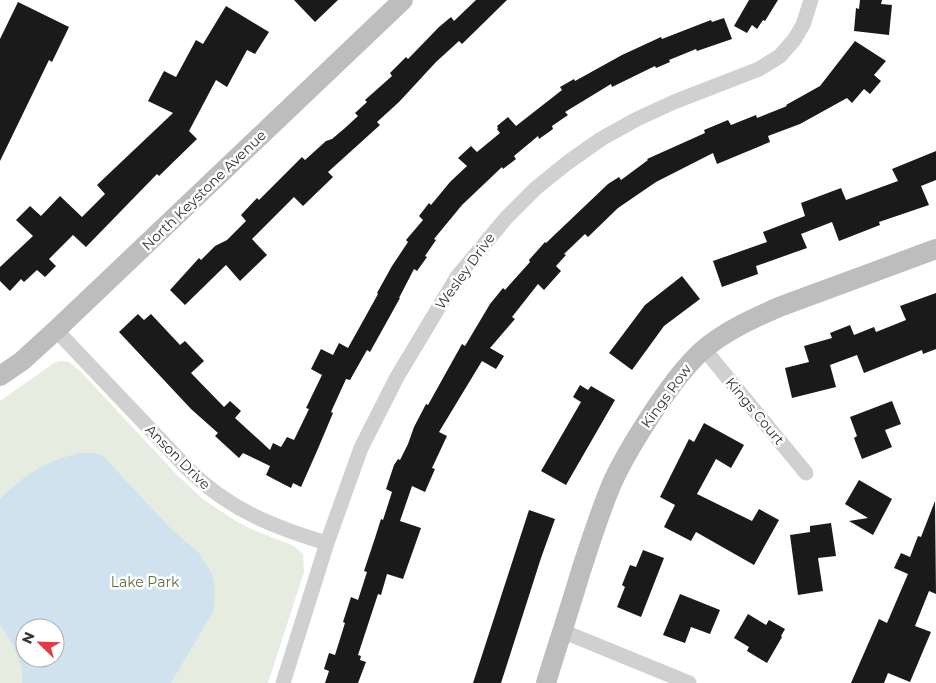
<svg xmlns="http://www.w3.org/2000/svg" width="936" height="683" font-family="Montserrat,sans-serif">
<style>
.green{fill:#e6ecdf;fill-rule:evenodd}
.water{fill:#cfe2ee;fill-rule:evenodd}
.building{fill:#1a1a1a}
.lines{fill:none;stroke-linecap:round;stroke-linejoin:round}
.street{stroke:#d0d0d0;stroke-width:15}
.secondary{stroke:#bdbdbd;stroke-width:20}
.labels{text-anchor:middle;stroke-width:5;stroke-linejoin:round;paint-order:stroke}
.street-label{font-size:14px;fill:#333;stroke:#fff}
.park-label{font-size:14px;fill:#56703f;stroke:#fff}
</style>
<rect width="100%" height="100%" fill="#fff"/>
<path class="green" d="M61 361 69 362 80 371 176 474 204 500 236 521 251 529 294 546 303 554 304 572 268 683H0V401L54 363ZM25 628H55V658H25Z"/>
<path class="water" d="M79 453H95L103 456 171 529 199 553 212 574 215 587 214 610 171 683H22V668L19 660 14 647 0 624V499C26 474 44 462 79 453ZM25 628H55V658H25Z"/>
<path class="building" d="M294 0H338L315 22Z
M476 0H507L462 44 459 41 436 62 399 102 377 122 380 125 328 172 333 177 303 206 294 197 252 239 267 255 240 281 226 265 185 305 170 290 199 258 201 260 215 246 227 240 246 221 241 215 257 198 259 200 302 157 305 160 326 141 332 139 345 128 358 116 355 113 367 102 365 100 392 76 390 73 406 57 408 59 439 27 451 17 454 21Z
M749 0H778L765 21 763 20 757 29 752 25 747 33 734 26Z
M860 0H882L881 4 892 5 889 35 854 31 856 8 859 9Z
M18 2 69 27 52 62 49 60 0 161V39Z
M226 6 269 32 255 54 247 50 227 87 216 80 189 131 197 139 159 176 157 174 86 247 73 235 49 259 56 266 45 277 37 270 24 282 21 279 10 291 0 281V267L33 236 16 220 30 206 41 216 60 196 82 217 105 194 97 185 173 113 148 101 164 71 176 77 196 40 203 44Z
M724 18 732 39 697 51 696 49 669 60 670 62 656 68 655 66 612 87 611 84 565 112 568 115 552 126 553 129 539 139 538 136 514 156 516 159 503 169 502 167 462 205 434 239 436 240 425 256 427 257 417 271 414 269 399 298H400L370 352 367 350 350 380 346 379 331 412 333 413 317 451 301 487 293 483 291 488 266 475 270 466 243 453 239 458 215 436 218 433 191 409 119 332 138 314 144 320 151 314 180 345 185 341 204 361 191 373 224 407 230 401 241 411 235 418 270 450 273 443 281 447 287 437 294 440 309 409 306 408 322 375 311 369 321 349 333 355 339 343 348 348 378 294 377 293 392 266 408 242 406 240 423 220 419 216 429 203 431 205 450 182 467 166 458 158 471 146 477 152 500 133 497 129 498 128 497 126 508 117 516 126 562 90 560 87 574 79 575 81 622 55 661 37 662 39 698 25 711 20 712 22Z
M855 41 886 61 874 75 881 81 870 94 864 89 852 103 847 98 800 124 768 136 770 142 717 164 713 153 656 182 618 208 588 237 585 234 564 254 566 255 556 266 561 271 544 290 538 284 512 317 515 319 490 348 504 356 496 369 482 361 439 432 447 436 432 468 435 469 425 492 412 486 400 521 421 528 403 579 387 574 381 595 378 594 358 655 361 656 360 660 366 662 358 683H325L329 671 324 669 329 653 335 655 345 623 343 622 351 597 358 600 367 572 364 571 375 538 381 519 383 520 392 492 386 489 394 465 398 459 400 460 408 444 414 427 426 404 428 405 462 344 465 346 490 304 503 288 505 290 512 282 530 262 529 260 545 242 546 243 608 184 619 177 621 180 648 160 647 159 705 133 704 130 728 120 731 125 756 115 757 118 787 106 786 105 820 86Z
M936 151V180L921 186 929 205 879 222 880 225 839 241 832 222 801 234 807 248 756 266 758 274 722 287 713 261 767 242 763 232 805 216 801 203 841 188 846 200 898 181 892 169Z
M682 276 700 299 664 326 632 370 609 353 645 305Z
M936 293V349L923 354 922 350 864 373 857 355 830 365 836 387 792 398 785 368 809 362 804 346 832 338 830 333 850 325 854 335 874 327 876 332 906 320 900 306Z
M580 385 588 390 591 386 615 400 566 485 541 471 581 402 573 397Z
M892 401 901 424 885 430 892 447 862 459 854 438 857 436 850 417Z
M704 423 744 445 731 468 716 459 697 494 752 521 759 509 779 520 754 565 696 532 691 541 664 527 675 505 660 497 689 439 694 442Z
M859 480 892 499 873 535 849 521 868 518 845 504Z
M935 501 936 594 929 591 915 626 931 632 910 682 888 673 884 683H851L879 619 887 623 908 574 894 568 901 553 910 557 918 536 921 537Z
M529 510 555 519 541 558 501 683H473Z
M831 523 836 556 818 558 823 591 798 595 790 535 810 532V526Z
M643 550 664 558 641 617 617 607 625 587 622 585 630 565 636 567Z
M680 594 720 610 710 634 691 627 685 643 663 635Z
M748 614 766 625 769 620 785 629 781 636 782 637 767 663 747 651 749 647 734 638Z"/>
<g class="lines">
<path class="street" d="M56 330 187 468C228 509 273 527 327 543
M704 349 806 473
M562 631 689 683
M283 683 327 543 361 448 397 377 457 277 506 218 536 188 567 163 601 139 637 119 674 102 759 69 780 56 794 40 803 25 811 0"/>
<path class="secondary" d="M0 376 22 361 56 330 403 0
M546 683C557 647 569 611 580 574 590 543 600 511 613 481 625 455 641 430 657 406 671 386 685 366 703 350 725 331 752 319 779 307L936 249"/>
</g>
<g class="labels">
<g class="street-label">
<text transform="translate(204 190) rotate(-44)" y="5">North Keystone Avenue</text>
<text transform="translate(465 271) rotate(-54)" y="5">Wesley Drive</text>
<text transform="translate(666 396) rotate(-54)" y="5">Kings Row</text>
<text transform="translate(755 411) rotate(50)" y="5">Kings Court</text>
<text transform="translate(178 457) rotate(45)" y="5">Anson Drive</text>
</g>
<g class="park-label">
<text x="145" y="587">Lake Park</text>
</g>
</g>
<g transform="translate(40 643) rotate(293)"><circle r="24" fill="#ffffff" stroke="#adadad"/>
<path d="M0-4L9 19L0 12L-9 19Z" fill="#e63946"/>
<text y="-8" font-size="14" font-weight="bold" text-anchor="middle" fill="#333333">N</text>
</g>
</svg>
